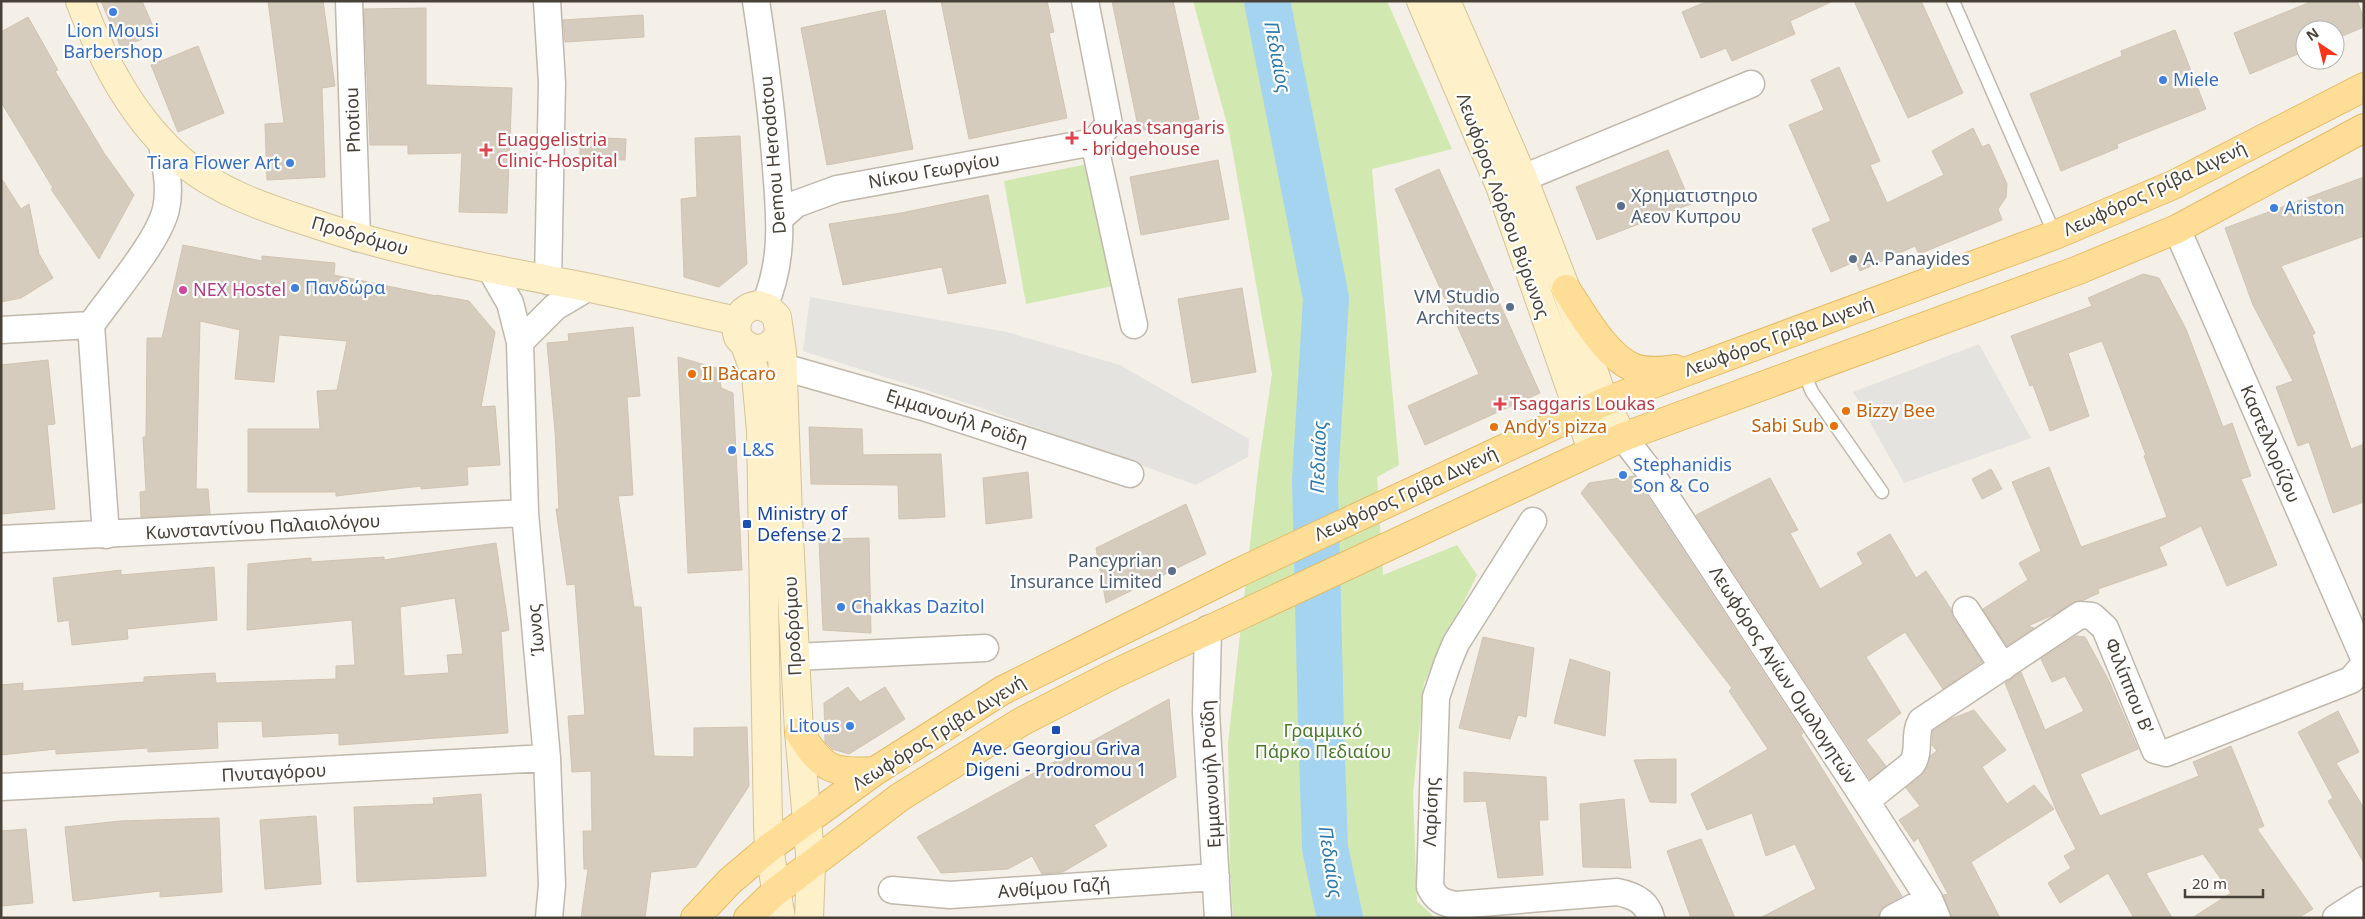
<svg xmlns="http://www.w3.org/2000/svg" width="2365" height="919" font-family="'Noto Sans',sans-serif">
<style>
.green{fill:#d1e8b1}
.parking{fill:#e5e3e0}
.lines{fill:none;stroke-linecap:round;stroke-linejoin:round}
.river{stroke:#a5d4f1;stroke-width:46}
.building{fill:#d6ccbe;stroke:#d1c3b1;fill-rule:evenodd}
.lane-casing{stroke:#c0b8ab;stroke-width:15}
.street-casing{stroke:#c0b8ab;stroke-width:29}
.secondary-casing{stroke:#d4c398;stroke-width:30}
.primary-casing{stroke:#e4bb66;stroke-width:30}
.lane{stroke:#fff;stroke-width:12}
.street{stroke:#fff;stroke-width:26}
.secondary{stroke:#fef0c8;stroke-width:28}
.primary{stroke:#fede97;stroke-width:28}
.shop-dot{fill:#3f7fe0;stroke:#fff;stroke-width:2}
.health-dot{fill:#e0444e;stroke:#fff;stroke-width:2}
.service-dot{fill:#5c6f8a;stroke:#fff;stroke-width:2}
.hotel-dot{fill:#d1479c;stroke:#fff;stroke-width:2}
.food-dot{fill:#e8710a;stroke:#fff;stroke-width:2}
.transit-dot{fill:#1a4fb4;stroke:#fff;stroke-width:2}
.labels{text-anchor:middle;stroke-width:4.5;stroke-linejoin:round;paint-order:stroke}
.shop-label{font-size:18px;fill:#366cbe;stroke:#fff;text-anchor:start}
.street-label{font-size:18px;fill:#484137;stroke:#fff}
.health-label{font-size:18px;fill:#be3a42;stroke:#fff;text-anchor:start}
.service-label{font-size:18px;fill:#4e5e75;stroke:#fff;text-anchor:start}
.hotel-label{font-size:18px;fill:#b23c85;stroke:#fff;text-anchor:start}
.food-label{font-size:18px;fill:#c56008;stroke:#fff;text-anchor:start}
.transit-label{font-size:18px;fill:#164399;stroke:#fff;text-anchor:start}
.park-label{font-size:18px;fill:#4a7a29;stroke:#fff}
.water-label{font-size:19px;font-style:italic;fill:#2e7aac;stroke:#fff}
</style>
<rect width="100%" height="100%" fill="#f4f0e8"/>
<path class="green" d="M1193 1H1387L1452 149 1372 169 1399 465 1377 477 1383 575 1457 545 1477 575 1424 683 1413 794 1417 901 1435 918H1233L1230 868 1228 744 1259 462 1272 374 1229 131Z
M1088 164 1113 286 1026 304 1004 181Z"/>
<path class="parking" d="M810 297 1007 332 1120 365 1249 439 1248 457 1196 485 979 407 803 351Z
M1979 344 2031 438 1904 483 1853 392Z"/>
<g class="lines">
<path class="river" d="M1267 1 1326 298 1315 481 1321 726 1325 848 1340 918"/>
</g>
<path class="building" d="M101 1H142L156 33 121 48Z
M268 1H323L335 86 322 88 325 177 267 180 265 124 284 123Z
M941 1H1047L1054 32 1049 33 1067 118 969 139Z
M1112 1H1173L1199 119 1139 131Z
M1708 1H1833L1790 21 1795 34 1732 61 1726 48 1701 58 1682 12Z
M1854 1H1921L1963 93 1908 118Z
M2313 1H2357L2364 18V27L2335 39V30H2305V51L2250 74 2234 33Z
M426 8V85L512 88 507 213 459 212 462 153 408 154V145H370L364 9Z
M885 10 913 149 827 165 801 28Z
M643 15 644 37 565 42 563 20Z
M28 17 58 70 55 71 104 153 134 195 99 259 51 189 53 188 1 102V32Z
M2175 30 2206 109 2117 144 2118 148 2061 171 2030 94 2122 56 2121 51Z
M198 46 224 113 178 132 151 65Z
M1839 67 1880 161 1870 165 1887 203 1944 175 1932 151 1973 128 1982 147 1989 144 2007 184 2006 197 1998 209 2002 220 1919 254 1915 246 1860 271 1856 261 1831 272 1812 229 1831 221 1789 125 1824 110 1811 80Z
M740 136 747 264 719 287 684 277 681 199 697 197 695 138Z
M580 137 626 139 625 160 580 158Z
M1668 150 1691 204 1597 240 1576 187Z
M1218 160 1229 219 1141 235 1130 177Z
M1439 169 1540 393 1425 445 1408 406 1479 374 1395 189Z
M2364 177V236L2281 266 2315 333 2312 335 2351 449 2364 444V502L2333 513 2309 442 2298 446 2276 387 2293 381 2253 305 2225 228Z
M1 178 21 209 29 204 39 254 53 278 21 298 1 302Z
M988 195 1006 283 948 294 942 267 843 285 829 224 901 213Z
M183 245 262 261V256L335 263 334 275 436 296V295L469 301 495 332 481 407 495 406 500 465 467 467 468 485 421 489V486L336 496V492H248V429H320L317 391 337 390 347 341 279 335 274 382 235 379 240 330 200 321 196 489H208L210 514 141 517 140 492 146 491 143 437H146L147 338H162Z
M2143 274 2159 278 2186 329 2223 427 2232 423 2251 476 2241 479 2277 565 2227 586 2201 526 2159 547 2167 565 2098 589 2099 593 2084 600 2072 603 2055 614 2028 626 2034 628 2007 646 1983 609 2028 580 2019 563 2041 551 2012 482 2049 467 2081 547 2167 517 2144 456 2146 455 2102 341 2068 353 2089 416 2050 431 2033 385 2030 386 2011 336 2092 306 2088 298Z
M1242 288 1256 372 1192 383 1178 299Z
M633 327 640 396 627 397 633 495 618 496 634 607H641L654 756 694 757V728L747 727 749 786 696 867 651 872 645 918H581L588 869H584L583 831H592L591 771 572 772 568 716 585 715 575 584 567 585 556 509H559L555 431 547 343 569 341 568 334Z
M678 357 719 369 721 388 733 393 742 570 688 573Z
M48 360 55 424 47 425 55 509 1 514V365Z
M809 427 862 429 863 455 941 454 945 517 899 519 898 485 811 484Z
M1991 469 2002 489 1982 499 1972 479Z
M1028 472 1032 518 986 524 983 478Z
M1634 476 1803 733 1801 735 1902 896 1886 905 1880 910 1878 918H1760L1816 889 1795 844 1766 856 1752 813 1707 830 1691 794 1768 749 1729 691 1732 688 1581 493 1589 483Z
M1770 478 1798 530 1790 533 1820 589 1863 564 1857 553 1890 534 1916 578 1926 571 1951 609 1953 618 1982 662 1943 689 1905 632 1866 657 1901 713 1866 740 1886 766 1870 779 1696 515Z
M1186 504 1206 554 1106 603 1096 548Z
M869 538 871 633 823 630 819 539Z
M496 543 509 630 501 632 508 733 339 745V733L263 737 262 721 217 722 218 748 148 752V748L56 754V749L1 755V685L23 683V691L144 682V677L215 673 216 683 336 679V666L355 665 352 620 247 630 248 564 311 558V562L384 557V560ZM455 598 463 654 447 655 449 673 404 676 400 607Z
M214 567 217 620 127 629 128 639 72 645 69 620 58 622 53 578 121 570V575Z
M2076 636 2085 637 2108 679 2138 749 2080 774 2100 816 2199 776 2193 762 2231 746 2264 826 2257 829 2313 909 2298 918H2192L2231 893 2203 854 2146 873 2172 918H2134L2108 873 2060 903 2048 883 2071 868 2064 856 2076 849 2057 812 2005 683 2021 672 2045 730 2084 711 2065 676 2052 682 2041 659Z
M1483 637 1534 648 1526 717 1518 715 1510 739 1459 728Z
M1570 659 1610 672 1605 736 1554 723Z
M848 687 860 702 885 687 905 719 849 754 832 749 825 742 824 703Z
M1169 699 1176 777 1094 825 1107 846 1063 872 1042 874 1032 856 1008 869 941 873 917 837Z
M1974 710 2006 750 1982 767 2007 804 2034 785 2054 809 1971 862 2000 918H1952L1943 895 1948 894 1918 838 1914 842 1899 820 1920 806 1906 788 1922 775 1931 755 1937 751 1932 745 1933 731 1951 719Z
M2338 711 2359 752 2336 763 2364 808V863L2328 801 2333 798 2298 732Z
M1676 759V803L1650 802 1634 760Z
M1464 772 1546 777 1548 820H1539L1543 875 1498 878 1486 801 1464 802Z
M481 794 486 876 357 882 354 807 434 804 433 798Z
M1624 799 1631 868 1583 867 1580 804Z
M316 816 321 884 265 889 260 820Z
M219 818 222 892 160 897V891L73 901 65 827 120 821Z
M26 829 33 903 1 906V831Z
M1701 839 1735 918H1691L1667 851Z"/>
<g class="lines">
<defs>
<path id="lane" d="M1953 1 2055 235
M1803 370 1812 392 1882 492"/>
<path id="street" d="M349 1 357 238
M547 1 552 83 548 281
M756 1C764 53 771 104 775 156 779 207 786 258 764 306
M1085 1 1109 124 1094 142
M1094 142 1134 325
M1523 178 1751 84
M780 218 796 204 837 189 1094 142
M2177 229 2364 658
M491 270 510 303 520 342 525 513 547 758 552 885 549 918
M1 330 91 325
M520 342 555 307 587 288
M783 367 923 407 1130 474
M1623 437 1647 468 1866 801 1929 899 1937 918
M1533 521 1456 643 1448 662 1436 697 1430 887C1436 899 1442 903 1456 905L1617 892C1633 895 1647 901 1651 918
M106 535 91 325C111 296 159 241 166 209 171 188 165 164 162 143
M1 539 525 513
M1966 610 2003 667
M1208 629 1206 712 1218 918
M795 657 985 648
M1 787 547 758
M1866 801 1912 764C1921 750 1913 736 1921 721L2080 615 2092 616 2105 628 2155 750 2166 753 2351 680 2364 665
M892 890 950 895 1216 877
M1893 918 1929 899
M2336 918 2364 900"/>
<path id="secondary" d="M80 1C103 62 134 121 184 163 219 192 263 207 306 221 397 252 491 269 585 287 636 297 686 310 737 321
M1421 1 1500 186 1592 450
M1446 1 1523 178 1566 289 1604 402 1623 437
M779 334C770 352 750 354 738 337 733 320 741 308 758 305L769 309 777 317 782 352 788 517 799 732 811 865 809 918
M745 345 756 375 761 431 768 825 769 848 781 918"/>
<path id="primary" d="M1566 289C1582 313 1605 355 1632 367 1645 373 1661 371 1675 369
M799 732C822 769 832 774 875 771
M695 918 730 881 769 848 875 771 1003 690 1095 644 1240 572 1604 402 2055 235 2173 185 2364 87
M748 918 775 892 900 797 1021 722 1114 674 1623 437 2076 271 2177 229 2364 128"/>
</defs>
<use href="#lane" class="lane-casing"/>
<use href="#street" class="street-casing"/>
<use href="#secondary" class="secondary-casing"/>
<use href="#primary" class="primary-casing"/>
<use href="#lane" class="lane"/>
<use href="#street" class="street"/>
<use href="#secondary" class="secondary"/>
<use href="#primary" class="primary"/>
</g>
<g class="shop-dot">
<circle cx="113" cy="12" r="5"/>
<circle cx="2163" cy="80" r="5"/>
<circle cx="290" cy="163" r="5"/>
<circle cx="2274" cy="208" r="5"/>
<circle cx="295" cy="288" r="5"/>
<circle cx="732" cy="450" r="5"/>
<circle cx="1623" cy="475" r="5"/>
<circle cx="841" cy="607" r="5"/>
<circle cx="850" cy="726" r="5"/>
</g>
<g class="health-dot">
<path d="M1069.5 130.5h5v5h5v5h-5v5h-5v-5h-5v-5h5z"/>
<path d="M483.5 142.5h5v5h5v5h-5v5h-5v-5h-5v-5h5z"/>
<path d="M1497.5 396.5h5v5h5v5h-5v5h-5v-5h-5v-5h5z"/>
</g>
<g class="service-dot">
<circle cx="1621" cy="206" r="5"/>
<circle cx="1853" cy="259" r="5"/>
<circle cx="1510" cy="307" r="5"/>
<circle cx="1172" cy="571" r="5"/>
</g>
<circle class="hotel-dot" cx="183" cy="290" r="5"/>
<g class="food-dot">
<circle cx="692" cy="374" r="5"/>
<circle cx="1846" cy="411" r="5"/>
<circle cx="1834" cy="426" r="5"/>
<circle cx="1494" cy="427" r="5"/>
</g>
<g class="transit-dot">
<rect x="742" y="519" width="10" height="10" rx="2.5"/>
<rect x="1051" y="725" width="10" height="10" rx="2.5"/>
</g>
<g class="labels">
<g class="shop-label">
<text x="113" y="37" text-anchor="middle">Lion Mousi<tspan x="113" dy="21">Barbershop</tspan></text>
<text x="2173" y="86">Miele</text>
<text x="280" y="169" text-anchor="end">Tiara Flower Art</text>
<text x="2284" y="214">Ariston</text>
<text x="305" y="294">Πανδώρα</text>
<text x="742" y="456">L&amp;S</text>
<text x="1633" y="471">Stephanidis<tspan x="1633" dy="21">Son &amp; Co</tspan></text>
<text x="851" y="613">Chakkas Dazitol</text>
<text x="840" y="732" text-anchor="end">Litous</text>
</g>
<g class="street-label">
<text transform="translate(353 120) rotate(-92)" y="6">Photiou</text>
<text transform="translate(773 155) rotate(-95)" y="6">Demou Herodotou</text>
<text transform="translate(934 171) rotate(-10)" y="6">Νίκου Γεωργίου</text>
<text transform="translate(2155 189) rotate(-25)" y="6">Λεωφόρος Γρίβα Διγενή</text>
<text transform="translate(1503 206) rotate(70)" y="6">Λεωφόρος Λόρδου Βύρωνος</text>
<text transform="translate(360 236) rotate(16)" y="6">Προδρόμου</text>
<text transform="translate(1779 337) rotate(-20)" y="6">Λεωφόρος Γρίβα Διγενή</text>
<text transform="translate(957 418) rotate(18)" y="6">Εμμανουήλ Ροϊδη</text>
<text transform="translate(2270 444) rotate(67)" y="6">Καστελλορίζου</text>
<text transform="translate(1406 494) rotate(-25)" y="6">Λεωφόρος Γρίβα Διγενή</text>
<text transform="translate(263 527) rotate(-3)" y="6">Κωνσταντίνου Παλαιολόγου</text>
<text transform="translate(793 626) rotate(-93)" y="6">Προδρόμου</text>
<text transform="translate(536 630) rotate(-95)" y="6">Ίωνος</text>
<text transform="translate(1783 675) rotate(57)" y="6">Λεωφόρος Αγίων Ομολογητών</text>
<text transform="translate(2129 686) rotate(68)" y="6">Φιλίππου Β'</text>
<text transform="translate(939 733) rotate(-32)" y="6">Λεωφόρος Γρίβα Διγενή</text>
<text transform="translate(274 773) rotate(-3)" y="6">Πνυταγόρου</text>
<text transform="translate(1211 774) rotate(-93)" y="6">Εμμανουήλ Ροΐδη</text>
<text transform="translate(1431 812) rotate(-88)" y="6">Λαρίσης</text>
<text transform="translate(1054 888) rotate(-4)" y="6">Ανθίμου Γαζή</text>
</g>
<g class="health-label">
<text x="1082" y="134">Loukas tsangaris<tspan x="1082" dy="21">- bridgehouse</tspan></text>
<text x="497" y="146">Euaggelistria<tspan x="497" dy="21">Clinic-Hospital</tspan></text>
<text x="1510" y="410">Tsaggaris Loukas</text>
</g>
<g class="service-label">
<text x="1631" y="202">Χρηματιστηριο<tspan x="1631" dy="21">Αεον Κυπρου</tspan></text>
<text x="1863" y="265">A. Panayides</text>
<text x="1500" y="303" text-anchor="end">VM Studio<tspan x="1500" dy="21">Architects</tspan></text>
<text x="1162" y="567" text-anchor="end">Pancyprian<tspan x="1162" dy="21">Insurance Limited</tspan></text>
</g>
<g class="hotel-label">
<text x="193" y="296">NEX Hostel</text>
</g>
<g class="food-label">
<text x="702" y="380">Il Bàcaro</text>
<text x="1856" y="417">Bizzy Bee</text>
<text x="1824" y="432" text-anchor="end">Sabi Sub</text>
<text x="1504" y="433">Andy's pizza</text>
</g>
<g class="transit-label">
<text x="757" y="520">Ministry of<tspan x="757" dy="21">Defense 2</tspan></text>
<text x="1056" y="755" text-anchor="middle">Ave. Georgiou Griva<tspan x="1056" dy="21">Digeni - Prodromou 1</tspan></text>
</g>
<g class="park-label">
<text x="1323" y="737">Γραμμικό<tspan x="1323" dy="21">Πάρκο Πεδιαίου</tspan></text>
</g>
<g class="water-label">
<text transform="translate(1278 57) rotate(79)" y="7">Πεδιαίος</text>
<text transform="translate(1318 457) rotate(-88)" y="7">Πεδιαίος</text>
<text transform="translate(1331 862) rotate(81)" y="7">Πεδιαίος</text>
</g>
</g>
<rect width="2365" height="919" fill="none" stroke="#484137" stroke-width="5"/>
<g transform="translate(2320 45) rotate(325)"><circle r="24" fill="#ffffff" stroke="#b6b3af"/>
<path d="M0-4L9 19L0 12L-9 19Z" fill="#fa351a"/>
<text y="-8" font-size="14" font-weight="bold" text-anchor="middle" fill="#484137">N</text>
</g>
<path d="M2185 889v8h78v-8" fill="none" stroke="#484137" stroke-width="2.5"/>
<text x="2192" y="889" font-size="15" fill="#484137" stroke="#ffffff" stroke-width="4" paint-order="stroke">20 m</text>
</svg>
